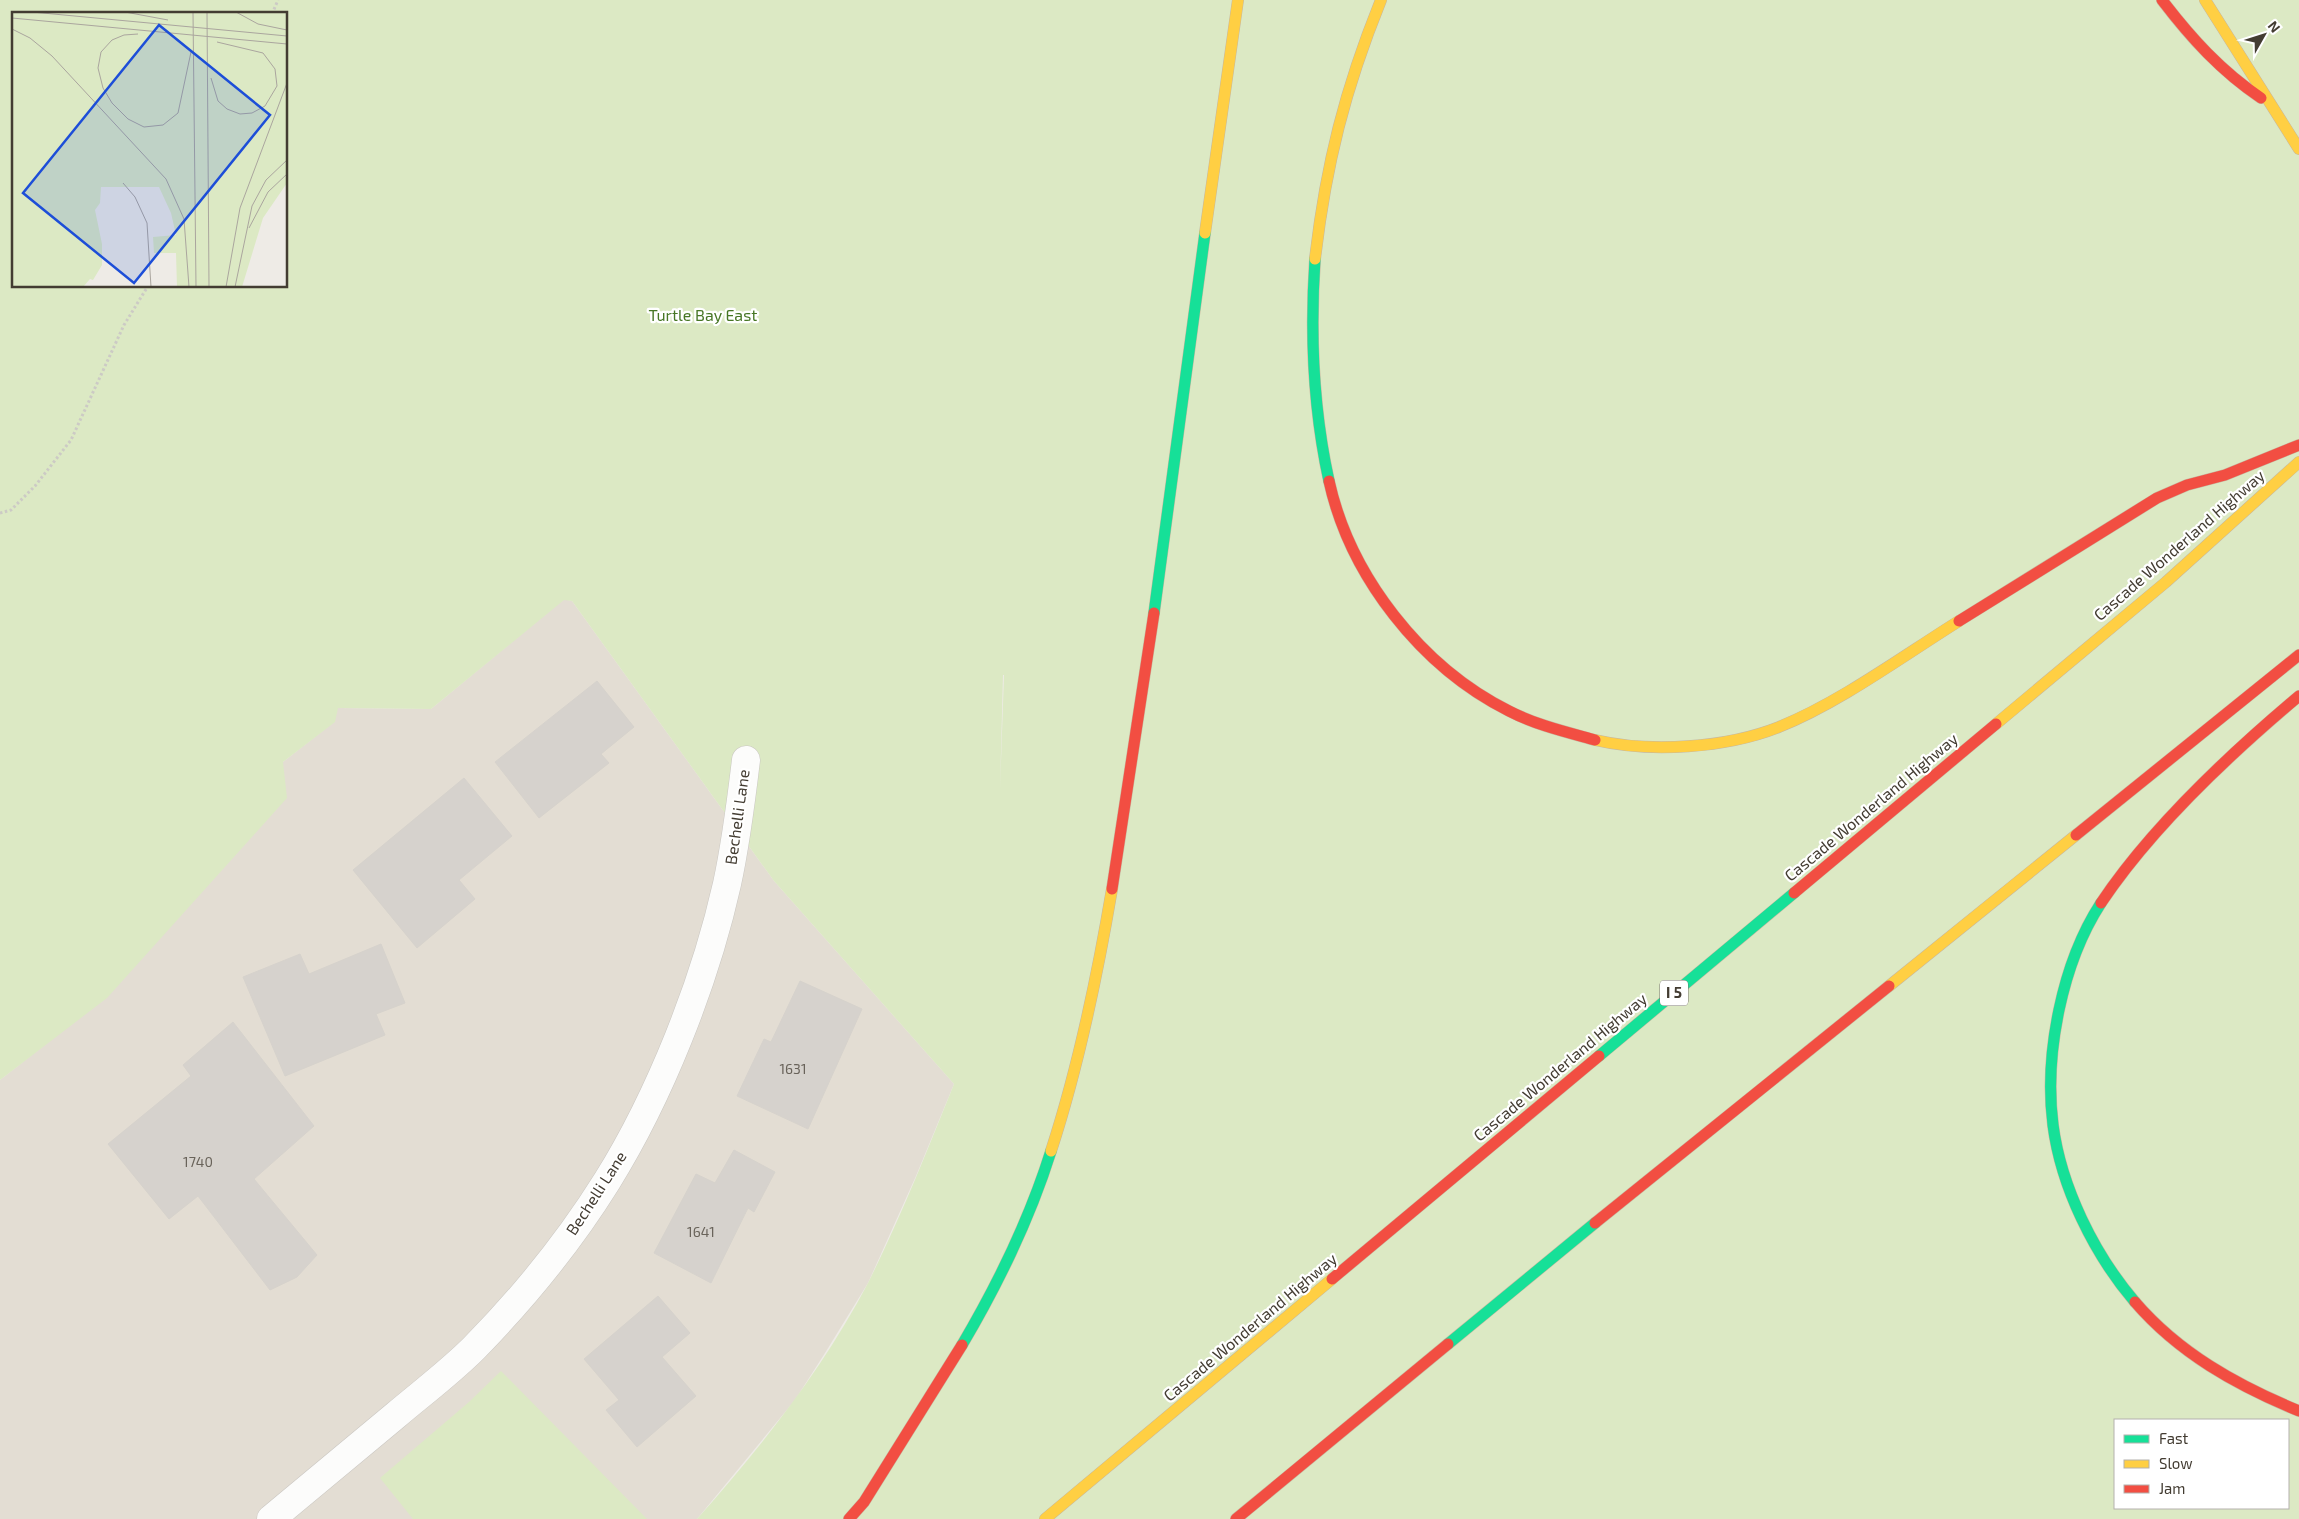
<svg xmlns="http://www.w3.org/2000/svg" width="2299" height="1519" font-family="'Exo 2',sans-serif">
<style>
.residential{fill:#e3ddd3}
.green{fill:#dce9c4;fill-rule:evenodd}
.building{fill:#d6d2cd;stroke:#d6d2cc}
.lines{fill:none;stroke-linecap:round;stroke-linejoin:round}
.street-casing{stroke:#cac7c2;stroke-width:29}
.fast-casing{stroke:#c7b7a0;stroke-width:12}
.slow-casing{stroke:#c7b7a0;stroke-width:12}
.jam-casing{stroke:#c7b7a0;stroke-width:12}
.path{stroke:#cccac5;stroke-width:3;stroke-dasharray:2.5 2.5;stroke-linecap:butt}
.street{stroke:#fcfcfb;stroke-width:28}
.fast{stroke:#16e098;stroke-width:11}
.slow{stroke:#ffcf43;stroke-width:11}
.jam{stroke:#f24e42;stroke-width:11}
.labels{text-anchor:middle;stroke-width:4.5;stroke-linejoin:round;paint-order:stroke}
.number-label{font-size:14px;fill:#69635a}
.shield{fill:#fff;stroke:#7b7670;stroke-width:1}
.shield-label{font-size:15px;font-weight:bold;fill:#433c32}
.park-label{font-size:16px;fill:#477625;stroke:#fff}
.street-label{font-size:16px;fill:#433c32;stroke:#fff}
.inset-road{fill:none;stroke:#aaa59e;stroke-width:1}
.view{fill:#1d4ed8;fill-opacity:0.15;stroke:#1d4ed8;stroke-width:2.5}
.inset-edge{fill:none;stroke:#433c32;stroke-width:2.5}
</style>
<rect width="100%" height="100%" fill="#eeebe6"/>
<path class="residential" d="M564 599 572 601 774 881 954 1084 916 1176 868 1283 825 1353 795 1400 697 1519H0V1080L42 1047 283 762 334 722 337 708 431 709Z"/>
<path class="green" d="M0 0H2299V1519H697C761 1447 823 1369 868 1283 900 1219 927 1151 954 1084L774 881 572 601 564 600 431 709 338 708 335 722 283 762 287 798 107 998 0 1080ZM14 14H286V286H14ZM1003 675H1004L1000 790ZM2115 1420H2288V1508H2115Z
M501 1371 647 1519H413L380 1478 469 1402Z"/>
<path class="building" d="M597 681 634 727 601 754 609 763 539 818 495 762Z
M464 778 512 836 459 880 475 899 417 948 353 870Z
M381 944 405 1003 376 1014 385 1035 285 1076 243 977 300 954 309 974Z
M800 981 862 1009 808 1129 737 1096 764 1039 771 1042Z
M233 1022 314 1126 254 1179 317 1255 297 1277 270 1290 198 1196 169 1219 108 1144 191 1076 183 1065Z
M734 1150 775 1172 754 1212 748 1208 711 1283 654 1253 696 1174 715 1183Z
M658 1296 690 1333 662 1357 696 1396 637 1447 606 1410 619 1400 584 1359Z"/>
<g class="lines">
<defs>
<path id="street" d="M271 1519C313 1484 355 1449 396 1415 422 1393 450 1372 474 1348 524 1297 569 1242 607 1181 660 1096 705 982 727 884 736 843 741 802 746 760"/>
<path id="fast" d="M1315 259C1310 333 1313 408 1329 481
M1154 613 1205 233
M2101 903C2062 963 2044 1054 2053 1125 2061 1187 2094 1254 2135 1302
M1599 1056 1794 893
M1448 1344 1595 1223
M962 1345C998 1284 1030 1218 1051 1151"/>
<path id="slow" d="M2205 0 2299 149
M1205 233 1238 0
M1315 259C1326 164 1345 89 1381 0
M1996 724 2166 582 2299 462
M1595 740C1651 753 1726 748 1779 727 1839 703 1903 656 1959 621
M1889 986 2076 835
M1051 1151C1079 1065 1097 978 1112 889
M1045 1519 1332 1279"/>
<path id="jam" d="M2162 0C2191 38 2221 71 2261 98
M1329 481C1350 576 1421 667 1509 711 1536 725 1566 732 1595 740
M1959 621 2157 498 2187 485 2225 475 2299 445
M2076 835 2299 655
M1112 889 1154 613
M1794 893 1996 724
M2101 903C2151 828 2230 754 2299 696
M1595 1223 1889 986
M1332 1279 1599 1056
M2135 1302C2179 1353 2236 1385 2299 1411
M849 1519 864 1502 962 1345
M1236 1519 1448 1344"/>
</defs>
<use href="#street" class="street-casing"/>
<use href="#fast" class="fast-casing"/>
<use href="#slow" class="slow-casing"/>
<use href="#jam" class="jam-casing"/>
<path class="path" d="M272 14 278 0
M0 513 11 510 35 486 71 440 124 325 148 286"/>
<use href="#street" class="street"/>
<use href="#fast" class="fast"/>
<use href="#slow" class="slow"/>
<use href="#jam" class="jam"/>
</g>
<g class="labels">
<g class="number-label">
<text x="793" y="1074">1631</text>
<text x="198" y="1167">1740</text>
<text x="701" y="1237">1641</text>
</g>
<rect class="shield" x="1660" y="980.5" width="28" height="25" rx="4"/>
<g class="shield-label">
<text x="1674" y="998">I 5</text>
</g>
<g class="park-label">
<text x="703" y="321">Turtle Bay East</text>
</g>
<g class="street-label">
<text transform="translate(2179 545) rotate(-41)" y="6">Cascade Wonderland Highway</text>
<text transform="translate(1871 807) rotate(-40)" y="6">Cascade Wonderland Highway</text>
<text transform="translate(737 817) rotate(-82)" y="6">Bechelli Lane</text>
<text transform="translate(1560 1067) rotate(-40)" y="6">Cascade Wonderland Highway</text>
<text transform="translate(596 1193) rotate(-57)" y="6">Bechelli Lane</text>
<text transform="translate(1250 1327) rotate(-40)" y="6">Cascade Wonderland Highway</text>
</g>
</g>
<g transform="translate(12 12)">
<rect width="275" height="275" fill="#eeebe6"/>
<path d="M0 0H275V171L251 206 230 275H165L164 241H142L141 225 164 223 159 201 147 175H89L88 191 83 198 90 232V253L81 268 78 267 71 275H0Z" fill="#dce9c4"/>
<path class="inset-road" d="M20 0 275 24M113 0 156 8M181 0 184 275M195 0 197 275M224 0 246 12 275 18M0 6 275 32M0 17 18 26 40 44 154 167 172 207 177 275M126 22 112 23 100 28 89 40 86 56 91 76 100 91 116 107 132 115 151 113 166 101 179 40M199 66 206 89 215 97 228 102 240 101 253 94 265 74 263 57 251 41 205 30M111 171 123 185 135 211 139 275M237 216 256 180 275 162M214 275 228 196 275 71M223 275 240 194 254 168 275 148"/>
<path class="view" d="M147 13 258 103 122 271 11 181Z"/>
<rect width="275" height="275" class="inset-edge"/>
</g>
<rect x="2114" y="1419" width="175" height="90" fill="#ffffff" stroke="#b4b1ad"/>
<rect x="2124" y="1435" width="25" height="8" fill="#16e098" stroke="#b4b1ad"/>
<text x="2159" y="1444" font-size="15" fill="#433c32">Fast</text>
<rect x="2124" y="1460" width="25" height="8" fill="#ffcf43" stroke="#b4b1ad"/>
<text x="2159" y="1469" font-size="15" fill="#433c32">Slow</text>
<rect x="2124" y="1485" width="25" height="8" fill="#f24e42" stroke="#b4b1ad"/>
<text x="2159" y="1494" font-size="15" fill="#433c32">Jam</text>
<g transform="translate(2264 35) rotate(51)" stroke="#ffffff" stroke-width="4" paint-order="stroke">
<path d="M0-4L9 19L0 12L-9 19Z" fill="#433c32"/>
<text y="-8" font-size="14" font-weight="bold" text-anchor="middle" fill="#433c32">N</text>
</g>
</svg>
